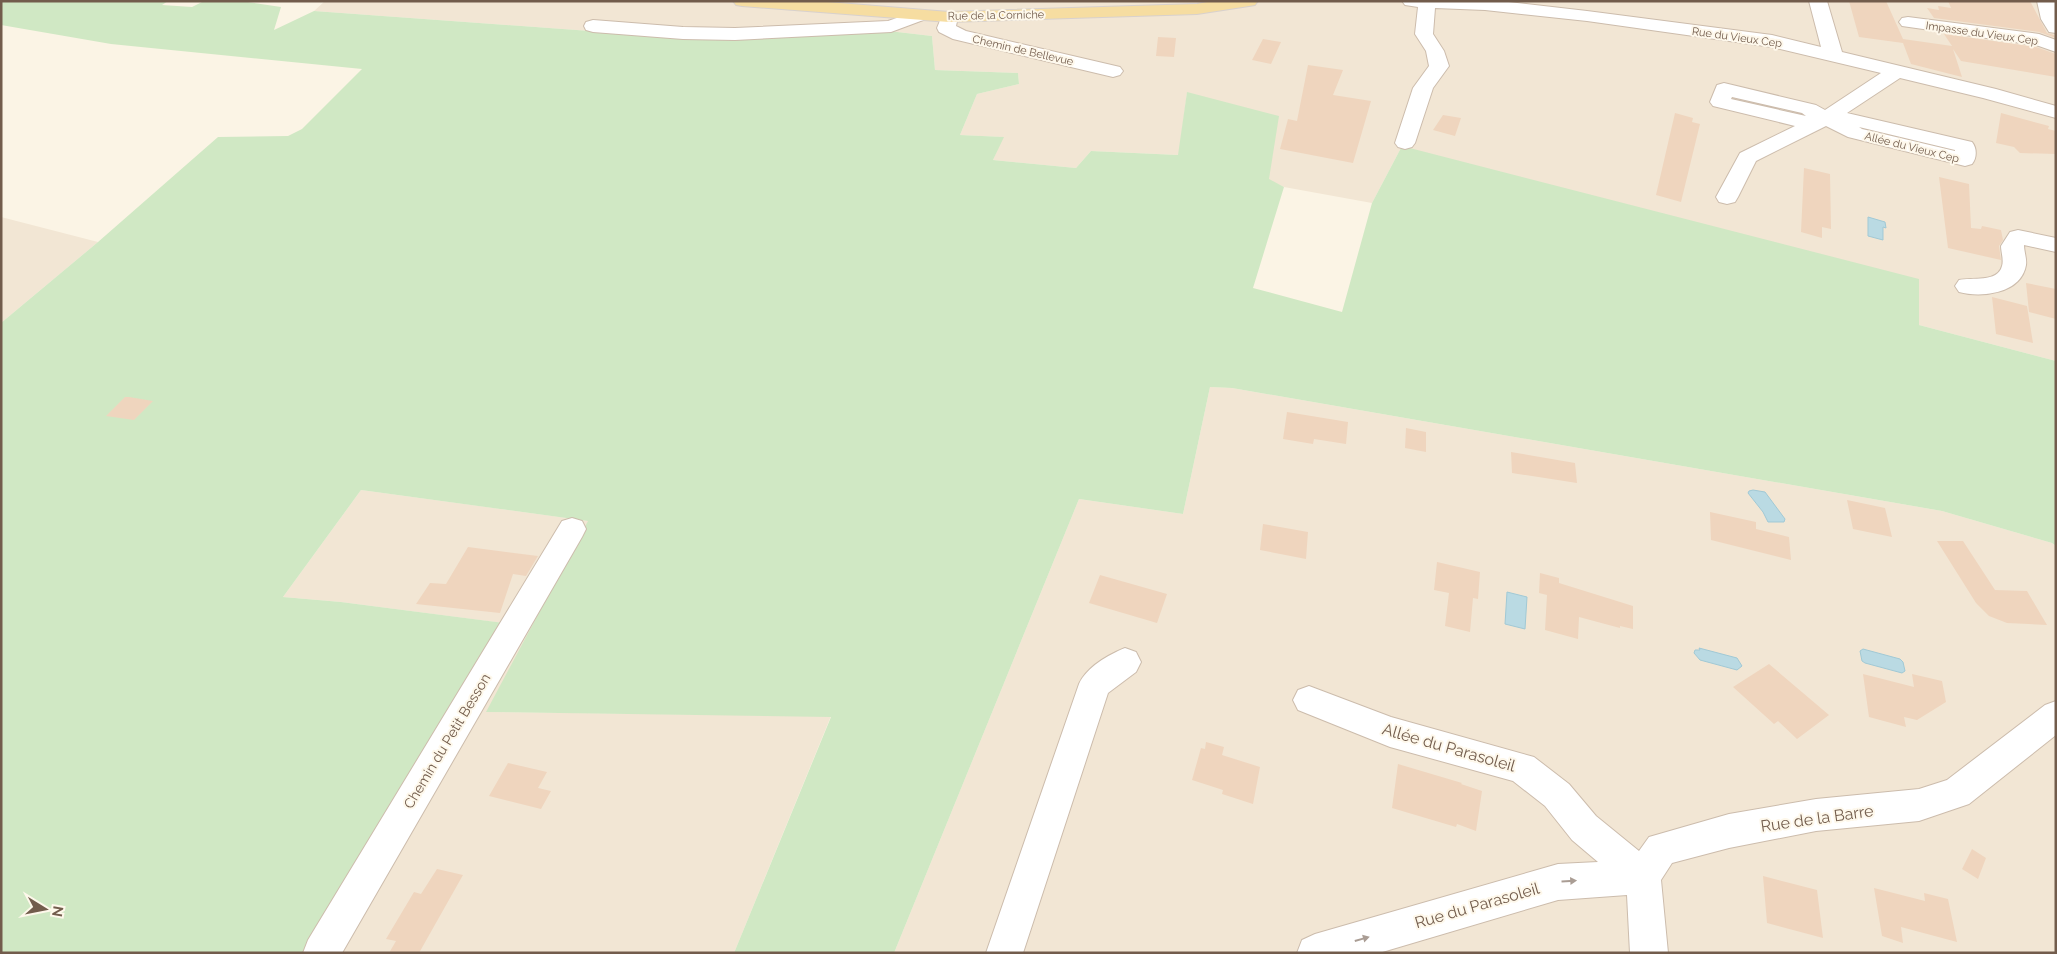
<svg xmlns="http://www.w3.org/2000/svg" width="2057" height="954" font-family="Raleway,sans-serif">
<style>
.residential{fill:#f2e6d4}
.green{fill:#d0e8c4}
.water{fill:#badae3;stroke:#a1c9d5}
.building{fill:#efd5be}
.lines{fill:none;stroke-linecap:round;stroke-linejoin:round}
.minor-casing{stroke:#ccbcac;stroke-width:2}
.major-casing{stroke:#d8d1cd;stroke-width:2}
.minor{fill:#fff;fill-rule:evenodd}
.major{fill:#f6dda1;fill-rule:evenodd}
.oneway{fill:#aa9d94}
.labels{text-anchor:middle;stroke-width:4;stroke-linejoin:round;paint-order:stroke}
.far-street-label{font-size:11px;fill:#725c4c;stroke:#fef8eb}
.street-label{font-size:14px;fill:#725c4c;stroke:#fef8eb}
.near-street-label{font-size:16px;fill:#725c4c;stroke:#fef8eb}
</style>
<rect width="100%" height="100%" fill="#fbf4e5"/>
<path class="residential" d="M325 1H2056V361L1919 325 1402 146 1372 203 1284 187 1269 180 1187 93 1179 155 1091 151 1076 168 993 160 1003 137 960 135 977 94 1019 84 1018 73 935 70 932 36 880 30 713 40 314 11Z
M1 217 98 242 1 323Z
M1210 387 1232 388 1942 511 2052 543 2056 546V953H894L1079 499 1183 514Z
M361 490 589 521 487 712 831 716 734 953H312L503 623 341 602 283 597Z"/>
<path class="green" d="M1 1H168L162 5 192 7 204 1H241L281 7 274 30 314 11 713 40 880 30 932 36 935 70 1018 73 1019 84 977 94 960 135 1004 137 993 160 1076 168 1091 151 1178 155 1187 92 1279 116 1269 179 1284 187 1253 288 1342 312 1372 203 1402 146 1919 279V325L2056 361V546L2052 543 1942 511 1232 388 1210 387 1183 514 1079 499 894 953H734L831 717 486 712 588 521 361 490 283 597 341 602 504 623 312 953H1V323L98 242 218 137 288 136 302 129 362 69 111 44 1 25Z"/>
<path class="water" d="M1868 217 1885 222 1886 228 1883 227V240L1868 236Z
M1753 490 1765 492 1785 519 1784 522H1768L1763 512 1748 493 1749 491Z
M1507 592 1527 597 1525 629 1505 624Z
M1699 648 1737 658 1742 666 1737 670 1700 660 1694 653 1695 650H1700Z
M1863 649 1900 659 1903 662 1905 671 1902 673 1865 663 1862 661 1860 651Z"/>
<path class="building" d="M1849 1H1886L1903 39 1952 46 1944 34 2036 47 2056 54V77L1961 61 1953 49 1962 77 1911 64 1903 43 1859 37Z
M1948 1H2030L2047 33 2054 35 2056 38 2039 32 1934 18 1927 8 1939 10 1938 6 1951 8Z
M1158 37 1176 38 1174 57 1156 56Z
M1263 39 1281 42 1271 64 1252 60Z
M1308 65 1343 70 1333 95 1371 101 1353 163 1280 149 1288 119 1297 121Z
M1675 113 1693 118 1692 122 1700 124 1681 202 1656 195Z
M2001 113 2049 126 2048 129 2056 131V154L2020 153 2014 147 1996 143Z
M1443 115 1461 118 1455 136 1433 130Z
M1804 168 1830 174 1831 229 1822 227V238L1801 232Z
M1939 177 1969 184 1971 228 1981 229 1982 226 2001 230 2003 240 1999 246 2001 260 1948 248Z
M2026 283 2056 289V319L2029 312Z
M1992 297 2027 306 2033 343 1996 334Z
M125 397H129L153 401 134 420 106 416Z
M1287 412 1348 422 1346 444 1314 439 1313 444 1283 439Z
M1406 428 1426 432V452L1405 448Z
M1511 452 1575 463 1577 483 1512 473Z
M1847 500 1885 508 1892 537 1853 529Z
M1710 512 1756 522V529L1789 537 1791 560 1711 540Z
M1263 524 1308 532 1306 559 1260 550Z
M1937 541H1963L1995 590 2027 591 2047 625 2007 623 1989 616 1976 603Z
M468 547 538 556 526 576 513 574 500 613 416 604 430 583 446 584Z
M1437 562 1480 572 1478 599 1473 598 1470 632 1445 626 1449 593 1434 590Z
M1540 573 1559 578V583L1633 606V629L1620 626V628L1579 617 1578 639 1545 630 1547 595 1539 593Z
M1100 575 1167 594 1157 623 1089 603Z
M1769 664 1829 715 1797 739 1778 721 1774 724 1733 687Z
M1863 674 1914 687 1912 674 1942 681 1946 702 1917 720 1904 717 1906 727 1869 717Z
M1206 742 1224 747 1222 755 1260 767 1253 804 1222 794 1223 790 1192 780 1201 748 1205 749Z
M508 763 547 772 538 788 551 791 541 809 489 796Z
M1398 764 1462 783 1461 784 1482 791 1476 831 1457 824 1456 827 1392 808Z
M1972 849 1986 858 1978 879 1962 869Z
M437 869 463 875 419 953H389L396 941 386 939 414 892 421 894Z
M1763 876 1817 890 1823 938 1767 923Z
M1874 888 1925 901 1924 893 1948 899 1957 942 1901 927 1903 943 1882 936Z"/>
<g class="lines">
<defs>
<path id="minor" d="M1402 1H1500L1587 11 1772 35 1821 47 1809 1H1827L1842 52 1996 89 2056 106V118L1983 98 1900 78 1847 113 1972 142C1977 148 1977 158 1972 164L1965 166 1848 137 1826 126 1756 161 1738 197 1735 202 1727 204 1719 202 1716 197 1740 153 1795 126 1713 106 1710 102 1717 85 1724 83 1816 105 1825 110 1881 73 1772 47 1587 21 1485 10 1435 8 1433 34 1444 51 1449 66 1433 88 1415 143 1412 147 1405 149 1398 147 1395 143 1413 88 1429 66 1426 51 1415 34 1418 7 1405 5ZM1732 97 1802 113 1806 116 1731 99ZM1859 127 1955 150V151L1862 129Z
M2037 1H2055L2056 33 2049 32 2041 19Z
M920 10 926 11 929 15 926 19 891 32 735 40 683 39 593 32 586 30 584 26 586 22 593 20 683 27 735 28 888 21Z
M949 12 955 13 958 17 956 26 966 31 1120 67 1123 71 1120 75 1113 77 953 39 939 32 937 28 943 13Z
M1908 17 2039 34 2056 40V52L2036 45 1902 26 1899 22 1902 18Z
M2018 230 2056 238V252L2024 245C2024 252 2027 259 2026 265 2021 294 1981 298 1959 292L1955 286 1959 280C1971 277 1998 283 2002 266 2004 260 2001 252 2001 246L2010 232Z
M572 518 582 521 586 529 582 537 342 953H303L308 940 562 521Z
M1125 648 1136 652 1141 662 1136 672 1108 693 1023 953H986L1079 684C1087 667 1108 655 1125 648Z
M1309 686 1391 717 1534 757 1569 784 1596 816 1639 851 1649 837 1729 814 1816 799 1919 789 1947 780 2045 705 2056 701V735L1969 804 1919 821 1816 831 1729 848 1672 863 1661 880 1668 953H1630L1627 895 1558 900 1379 953H1297L1302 940 1315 934 1558 864 1598 862 1572 840 1545 806 1513 781 1390 747 1298 710 1293 700 1298 690Z"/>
<path id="major" d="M733 1H815L949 12 1197 4 1212 1H1258L1255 5 1249 6 1197 14 949 22 742 6 736 5Z"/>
</defs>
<use href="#minor" class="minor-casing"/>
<use href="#major" class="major-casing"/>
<use href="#minor" class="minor"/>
<use href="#major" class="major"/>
</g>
<defs><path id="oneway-solid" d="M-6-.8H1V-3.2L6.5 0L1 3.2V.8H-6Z" transform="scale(1.25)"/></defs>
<g class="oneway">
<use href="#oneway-solid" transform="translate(1569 881) rotate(-4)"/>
<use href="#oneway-solid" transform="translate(1362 939) rotate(-16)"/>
</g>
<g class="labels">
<g class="far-street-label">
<text transform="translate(996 15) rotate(-1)" y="4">Rue de la Corniche</text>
<text transform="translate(1982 33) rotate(8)" y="4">Impasse du Vieux Cep</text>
<text transform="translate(1737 37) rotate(8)" y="4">Rue du Vieux Cep</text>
<text transform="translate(1023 50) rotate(13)" y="4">Chemin de Bellevue</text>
<text transform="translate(1912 147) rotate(14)" y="4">Allée du Vieux Cep</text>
</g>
<g class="street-label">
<text transform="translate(447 741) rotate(-59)" y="5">Chemin du Petit Besson</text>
</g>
<g class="near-street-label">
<text transform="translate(1449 747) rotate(16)" y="6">Allée du Parasoleil</text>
<text transform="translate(1817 818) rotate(-8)" y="6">Rue de la Barre</text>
<text transform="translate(1477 905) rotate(-16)" y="6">Rue du Parasoleil</text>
</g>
</g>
<rect width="2057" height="954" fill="none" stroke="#725c4c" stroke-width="5"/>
<g transform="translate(45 909) rotate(100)" stroke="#fef8eb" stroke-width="4" paint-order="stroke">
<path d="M0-4L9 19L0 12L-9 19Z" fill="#725c4c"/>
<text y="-8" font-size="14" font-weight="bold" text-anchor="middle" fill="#725c4c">N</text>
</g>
</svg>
